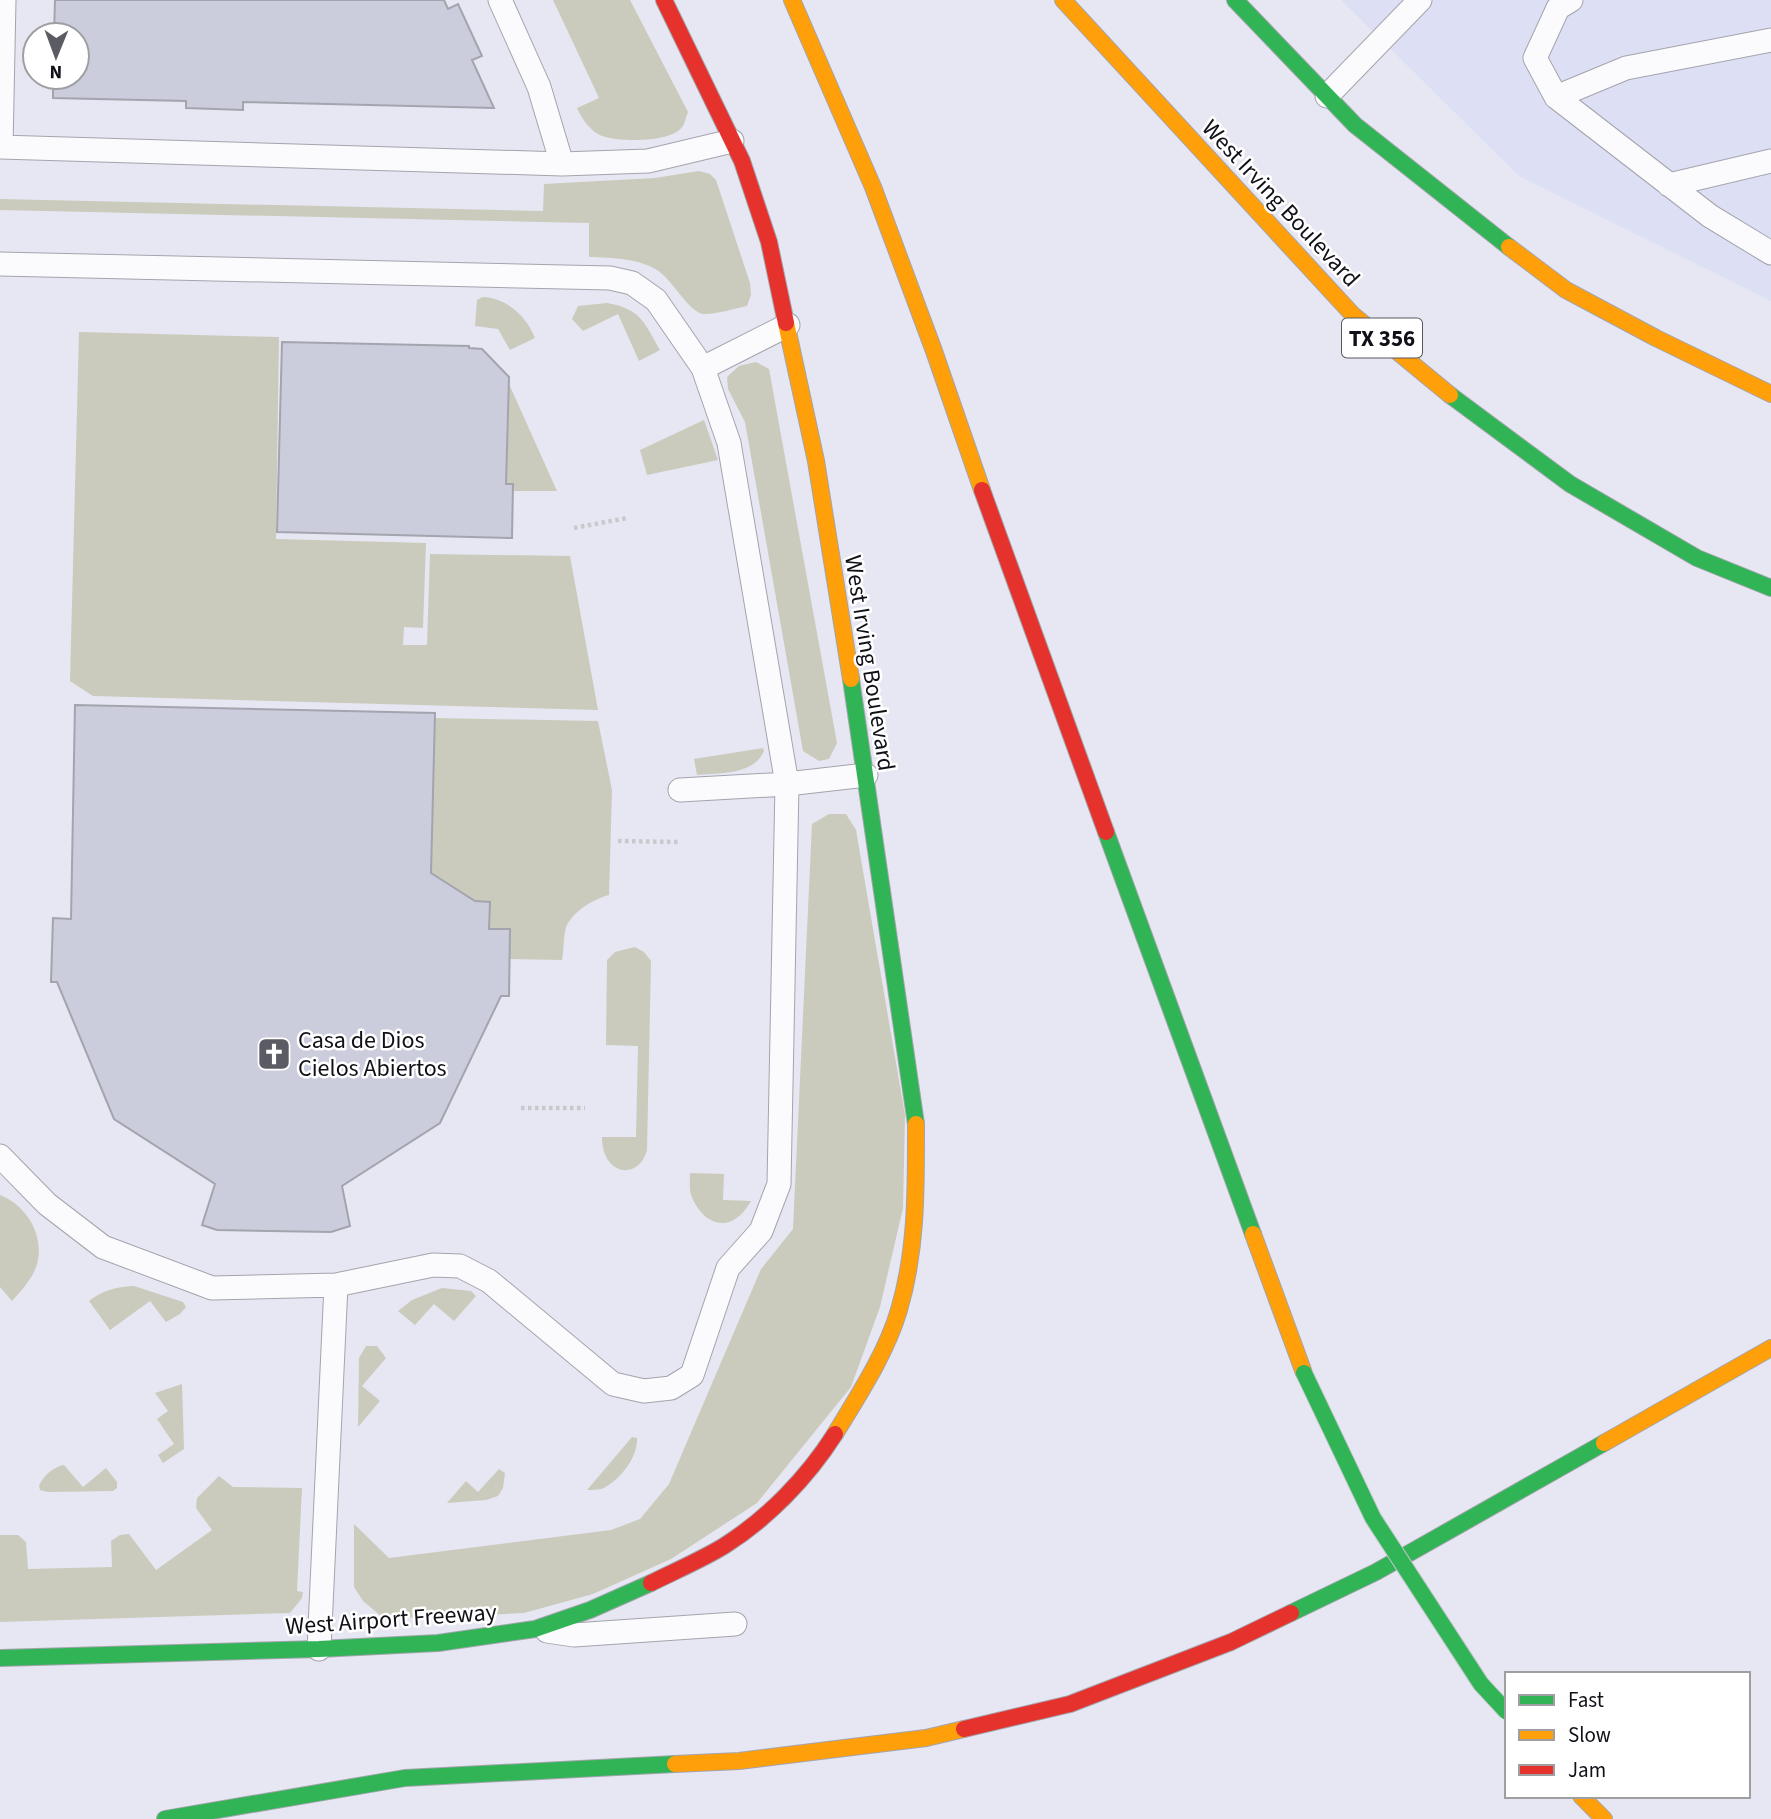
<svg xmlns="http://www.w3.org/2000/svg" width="1771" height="1819" font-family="'Source Sans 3',sans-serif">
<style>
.built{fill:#dddff4}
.green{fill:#cacbbc}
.building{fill:#cbcddd;stroke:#a3a4ad;stroke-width:2}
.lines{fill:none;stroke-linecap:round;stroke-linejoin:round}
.lane-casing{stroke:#a3a4ad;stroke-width:25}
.fast-casing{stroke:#a3a4ad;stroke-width:18}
.slow-casing{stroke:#a3a4ad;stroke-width:18}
.jam-casing{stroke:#a3a4ad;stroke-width:18}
.path{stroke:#c9c9cd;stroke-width:4.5;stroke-dasharray:3.5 3.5;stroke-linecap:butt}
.lane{stroke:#fbfbfd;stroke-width:23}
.fast{stroke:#30b455;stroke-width:16}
.slow{stroke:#ff9f0a;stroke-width:16}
.jam{stroke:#e5322d;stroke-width:16}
.fast-bridge-casing{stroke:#c6c6cc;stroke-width:18;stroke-linecap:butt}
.fast-bridge{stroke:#30b455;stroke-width:16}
.labels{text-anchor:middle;stroke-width:5;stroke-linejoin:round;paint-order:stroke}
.shield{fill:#fff;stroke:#58585d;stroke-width:2}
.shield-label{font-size:23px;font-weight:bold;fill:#101018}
.street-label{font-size:24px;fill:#101018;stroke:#fff}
.poi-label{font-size:24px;fill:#101018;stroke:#fff;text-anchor:start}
</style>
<rect width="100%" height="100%" fill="#e6e7f2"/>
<path class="built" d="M1341 0H1771V301L1519 176Z"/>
<path class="green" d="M553 0H630L688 112C686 116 685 124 682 127 671 143 619 142 602 136 591 132 582 119 577 108L599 98Z
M699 171 710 174 716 180 750 283 751 295 747 306C733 309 717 314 704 314 689 313 672 279 657 270 637 258 613 258 589 257V223L0 210V199L543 211 544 184 655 178Z
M483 297C507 298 527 317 535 338L510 350 498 329 475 326 477 300Z
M607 303C641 309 644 322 660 350L639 361 618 314 583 331 572 319 578 306Z
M79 332 279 337 276 539 426 543 423 628 404 627 403 645H427L430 554 570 556 598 710 93 696 70 681Z
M756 362 769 369 837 743 829 759 819 761 803 751 745 422 728 389 727 377 739 366Z
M509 384 557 491H513V484H506Z
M704 420 718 460 647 475 640 450Z
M434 718 598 721 612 790 609 895C594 899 575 910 567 925 563 934 564 950 562 960L510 959V929H489V902L475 901 431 873Z
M763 748 764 751C754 775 719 773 697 775L694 759Z
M829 814H846L856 830 905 1115 903 1208 880 1307 851 1387 757 1503 671 1559 593 1594 524 1613 420 1618 381 1616 363 1601 354 1587V1524L389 1558 611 1530 640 1519 669 1484 761 1269 793 1229 812 824Z
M635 947 644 952 651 961 647 1150C639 1181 602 1176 602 1137H636L638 1046 606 1045 607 960 615 952Z
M690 1173 724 1174 723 1200 751 1201C733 1234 704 1228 691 1195 689 1188 690 1180 690 1173Z
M0 1195C26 1205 45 1235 37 1264 33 1278 22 1290 12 1301L0 1287Z
M134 1286 183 1302 186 1307 180 1314 166 1322 150 1301 110 1330 89 1301C103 1290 116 1287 134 1286Z
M442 1288 471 1291 476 1296 454 1321 434 1304 415 1325 398 1311 412 1300Z
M366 1346H377L386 1358 362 1386 380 1401 358 1427 359 1358Z
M182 1384 184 1449 163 1463 158 1455 174 1444 157 1419 168 1411 155 1393Z
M632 1437 637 1438C638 1457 621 1479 604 1488 599 1490 592 1490 587 1490Z
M64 1465 83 1487 106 1468 117 1482V1488L113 1491 48 1492 40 1490 39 1486C43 1476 53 1467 64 1465Z
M499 1469 505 1473 503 1488 498 1496 486 1500 447 1503 466 1481 478 1492Z
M219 1476 233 1487 302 1488 297 1591 303 1592 302 1598 290 1613 0 1622V1535H18L26 1542 28 1569 112 1567 111 1541 120 1535 129 1534 156 1570 212 1530 196 1508 197 1498Z"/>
<path class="building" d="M55 0H444L448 9 458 4 482 56 472 60 494 108 243 102V110L186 108V101L53 98V77H77V35H54Z
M282 342 469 346V348L482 349 509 377 506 484H513L512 538 277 532Z
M75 705 435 713 431 873 475 901 490 902 489 929H510L509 996H501L440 1123 342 1186 350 1226 331 1232 217 1230 202 1225 215 1184 114 1119 57 982H51L53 918 71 919Z"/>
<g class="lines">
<defs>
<path id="lane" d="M500 0 539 87 562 164 648 161 732 141
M1571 0 1558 8 1535 58 1556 97 1710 216 1771 253
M1327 96 1420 0
M1556 97 1626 68 1771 40
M0 147 562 164
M1 147 4 0
M1669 185 1771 161
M0 264 610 278 632 283 656 300 703 368 729 443 787 784 779 1184 761 1231 728 1268 692 1375 671 1388 644 1391 613 1384 489 1281 460 1266 433 1265 336 1285 212 1288 103 1247 47 1204 0 1156
M703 368 788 325
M680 790 787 784 866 775
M547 1631 574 1635 735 1624
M319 1649 336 1285"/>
<path id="fast" d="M1235 0 1355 125 1509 247
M1450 395 1570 484 1697 558 1771 588
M851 679 916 1124
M1106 832 1253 1234
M1291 1613 1376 1572 1604 1443
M0 1658 319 1649 438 1643 535 1629 590 1610 651 1583
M165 1819 405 1778 675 1764"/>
<path id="slow" d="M792 0 873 187 934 351 982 490
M1063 0 1353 315 1450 395
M1509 247 1566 290 1656 338 1771 394
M786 323 816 461 851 679
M1253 1234 1304 1373
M835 1434C858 1396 886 1354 899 1310 917 1249 916 1188 916 1124
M1604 1443 1771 1348
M675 1764 739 1761 926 1738 964 1729
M1581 1796 1604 1819"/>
<path id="jam" d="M664 0 742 161 769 242 786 323
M982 490 1106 832
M651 1583C675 1571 701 1560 724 1546 768 1518 807 1478 835 1434
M964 1729 1070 1704 1231 1642 1291 1613"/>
</defs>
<use href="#lane" class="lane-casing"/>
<use href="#fast" class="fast-casing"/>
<use href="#slow" class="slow-casing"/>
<use href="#jam" class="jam-casing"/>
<path class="path" d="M574 528 627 518
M618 841 678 842
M521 1108H585"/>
<use href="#lane" class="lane"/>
<use href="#fast" class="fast"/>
<use href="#slow" class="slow"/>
<use href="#jam" class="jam"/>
<defs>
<path id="fast-bridge" d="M1304 1373 1373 1518 1481 1684 1507 1712"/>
</defs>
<use href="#fast-bridge" class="fast-bridge-casing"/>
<use href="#fast-bridge" class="fast-bridge"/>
</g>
<defs>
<symbol id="church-square" viewBox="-11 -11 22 22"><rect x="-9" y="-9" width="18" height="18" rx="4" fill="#5b5b64" stroke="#fff"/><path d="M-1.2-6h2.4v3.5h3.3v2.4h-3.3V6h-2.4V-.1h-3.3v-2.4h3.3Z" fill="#fff"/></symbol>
</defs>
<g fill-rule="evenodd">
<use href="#church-square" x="255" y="1035" width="38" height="38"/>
</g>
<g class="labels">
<rect class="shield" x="1342" y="318.5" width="80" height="39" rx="5"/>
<g class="shield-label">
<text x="1382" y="346">TX 356</text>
</g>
<g class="street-label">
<text transform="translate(1281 203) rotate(47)" y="8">West Irving Boulevard</text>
<text transform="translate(870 663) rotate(81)" y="8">West Irving Boulevard</text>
<text transform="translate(391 1619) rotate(-4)" y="8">West Airport Freeway</text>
</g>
<g class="poi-label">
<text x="298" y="1048">Casa de Dios<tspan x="298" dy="28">Cielos Abiertos</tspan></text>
</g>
</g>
<rect x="1505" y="1672" width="245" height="126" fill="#ffffff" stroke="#9f9fa3" stroke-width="2"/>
<rect x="1519" y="1695" width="35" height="10" fill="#30b455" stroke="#9f9fa3" stroke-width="2"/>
<text x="1568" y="1707" font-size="21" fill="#101018">Fast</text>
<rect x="1519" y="1730" width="35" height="10" fill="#ff9f0a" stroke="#9f9fa3" stroke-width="2"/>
<text x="1568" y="1742" font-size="21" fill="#101018">Slow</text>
<rect x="1519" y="1765" width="35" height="10" fill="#e5322d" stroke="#9f9fa3" stroke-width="2"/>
<text x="1568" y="1777" font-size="21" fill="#101018">Jam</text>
<g transform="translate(56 56) rotate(181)"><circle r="33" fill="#ffffff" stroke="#9f9fa3" stroke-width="2"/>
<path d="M0-5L12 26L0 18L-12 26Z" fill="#5b5b64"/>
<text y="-10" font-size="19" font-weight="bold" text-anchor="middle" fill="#101018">N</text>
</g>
</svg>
